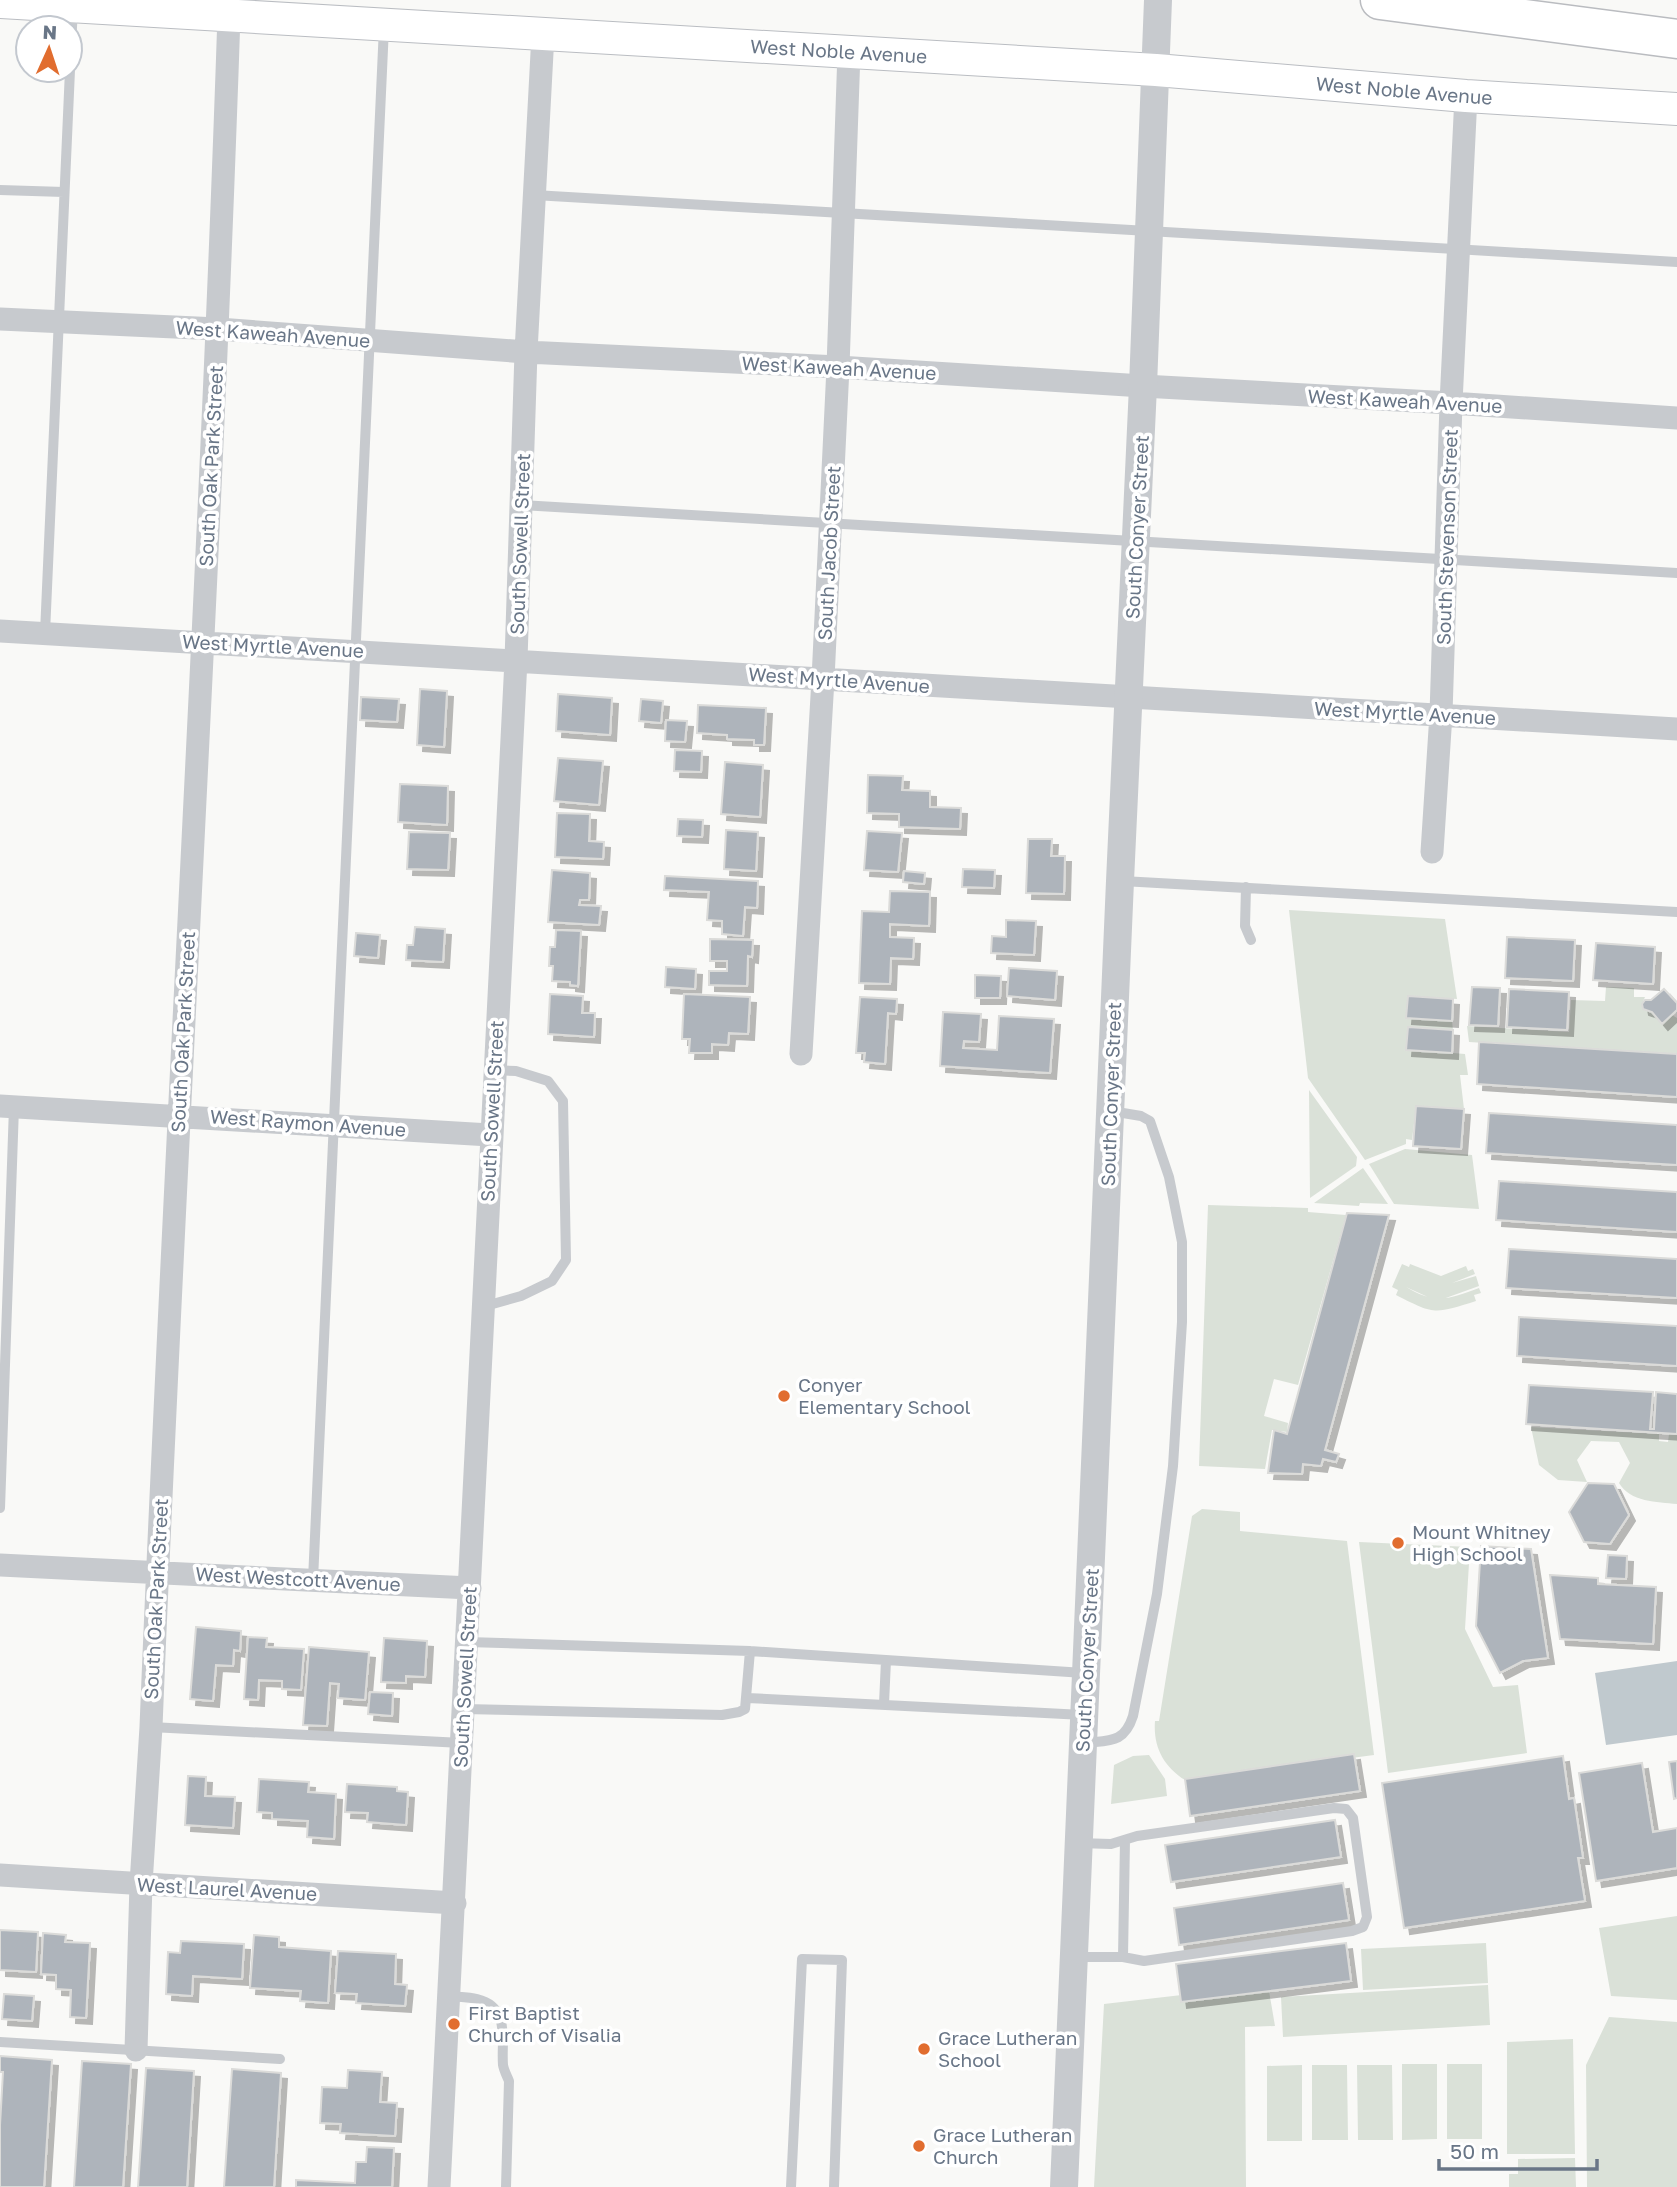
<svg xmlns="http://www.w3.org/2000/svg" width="1677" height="2187" font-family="'Golos Text',sans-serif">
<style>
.green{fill:#dae1d8}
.water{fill:#c0c9ce}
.building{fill:#aeb4bb;stroke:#dbdbd9;stroke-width:2;filter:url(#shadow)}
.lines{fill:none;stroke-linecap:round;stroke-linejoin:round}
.secondary-casing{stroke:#babdc2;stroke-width:34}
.motorway-casing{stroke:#babcc0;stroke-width:41}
.service{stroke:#c7cace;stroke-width:10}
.minor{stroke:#c7cace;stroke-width:23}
.tertiary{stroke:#c7cace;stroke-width:28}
.secondary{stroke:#fff;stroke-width:32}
.motorway{stroke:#fff;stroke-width:38}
.poi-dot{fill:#e16d2f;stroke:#fff;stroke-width:2.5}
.labels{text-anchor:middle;stroke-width:7;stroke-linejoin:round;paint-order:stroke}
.street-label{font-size:19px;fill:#697687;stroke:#fff}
.poi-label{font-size:19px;fill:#697687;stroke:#fff;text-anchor:start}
</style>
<defs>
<filter id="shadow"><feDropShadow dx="6" dy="6" stdDeviation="0" flood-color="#0004"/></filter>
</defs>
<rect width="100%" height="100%" fill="#f9f9f7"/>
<path class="green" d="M1289 910 1445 919 1457 999 1408 996 1406 1018 1452 1021 1453 1030 1408 1027 1406 1049 1465 1054 1468 1075H1460L1464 1109 1416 1106 1412 1140 1406 1139V1144L1365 1160 1308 1078Z
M1606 987 1634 988V997H1645L1642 1004 1643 1009 1652 1012 1662 1024 1672 1015 1677 1018V1055L1469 1042 1467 1026 1569 1032 1571 1000 1605 1001Z
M1309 1090 1357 1157 1356 1166 1310 1198Z
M1405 1149 1472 1155 1479 1209 1394 1204 1369 1164Z
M1363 1168 1388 1204 1360 1203 1359 1206 1314 1203Z
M1208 1205 1308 1208V1212L1346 1215 1298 1385 1274 1379 1264 1416 1288 1423 1287 1432 1272 1430 1265 1469 1199 1466Z
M1402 1264 1409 1267 1410 1264 1441 1276 1466 1266 1468 1271 1473 1269 1475 1274 1452 1283 1476 1276 1479 1286 1443 1299 1430 1298 1406 1287C1436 1305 1448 1299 1479 1288L1481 1293 1474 1295 1476 1301C1434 1314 1435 1315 1396 1295L1398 1290 1392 1287Z
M1531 1427 1659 1434V1441L1668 1442 1669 1434 1677 1435V1504C1657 1502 1630 1502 1619 1483L1630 1463 1619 1442 1591 1441 1577 1460 1587 1482 1558 1480 1539 1465Z
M1202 1509 1240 1512V1531L1347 1541 1374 1755 1185 1780C1163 1766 1153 1746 1155 1721H1159L1192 1516Z
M1359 1542 1470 1547 1465 1629 1493 1687 1518 1685 1527 1753 1388 1773Z
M1149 1755 1165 1779 1167 1796 1111 1804 1114 1765 1133 1756Z
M1677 1916V2000L1611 1996 1599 1928Z
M1486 1943 1488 1983 1363 1990 1361 1949Z
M1268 1985 1275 2026 1245 2027 1246 2187H1094L1104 2004Z
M1488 1985 1490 2025 1283 2037 1281 1997Z
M1609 2017 1677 2022V2187H1587L1586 2065Z
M1573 2039 1575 2154H1507V2042Z
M1402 2064H1437V2139L1402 2140Z
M1447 2064H1482V2139H1447Z
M1302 2065V2141H1267V2066Z
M1312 2065H1347L1348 2140H1312Z
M1357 2065H1392L1393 2140H1358Z
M1575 2158 1576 2187H1509V2174H1518V2159Z"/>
<path class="water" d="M1677 1661V1735L1606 1745 1595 1673Z"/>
<path class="building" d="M420 689 447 691 444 747 417 745Z
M558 694 612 698 610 735 556 731Z
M361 697 399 699 397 722 360 720Z
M641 699 663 701 661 723 639 721Z
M698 705 766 708 764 745H754V740L727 739V735L697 733Z
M666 720 687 721 685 742 665 741Z
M675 750 702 751 701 772 674 771Z
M558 758 603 761 599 805 554 801Z
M725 762 763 765 760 817 721 814Z
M868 775 903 776 902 790 930 791V807L961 808 960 829 899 827V814L867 813Z
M400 784 448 786 447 825 398 822Z
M557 813 590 814 589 841 604 842 603 859 555 857Z
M678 819 703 820 702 837 677 836Z
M726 830 758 832 756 871 724 869Z
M867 831 902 833 898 872 864 870Z
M409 832 450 833 448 870 407 869Z
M1028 839H1052L1051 856H1065L1064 894 1026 893Z
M963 869 995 870 994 888 962 887Z
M552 870 590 873 589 900H580L579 905 601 906 599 925 548 922Z
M904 871 925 873 924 884 903 882Z
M665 876 758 881 757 908 745 907 743 936 722 934V921L707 920 709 892 664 890Z
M890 891 930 892 929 926 890 924V937L914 938 913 959 891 958 890 984 859 983 862 911 889 912Z
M1006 920 1036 921 1034 955 991 953 992 936 1006 937Z
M415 927 445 929 443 962 406 960 407 945H413Z
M556 930 581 931 578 986 570 985V982L552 981 553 966H549L550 947H555Z
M356 933 380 935 378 958 354 956Z
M1507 937 1575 940 1573 981 1505 978Z
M710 939 753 940 752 957 748 956 747 986 709 985V971H727V961H710Z
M1596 943 1655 947 1653 984 1593 980Z
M666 967 696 969 695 989 665 987Z
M1009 968 1057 971 1055 1000 1007 996Z
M975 975 1001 976 1000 998H975Z
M1472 987 1500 988 1498 1026 1469 1025Z
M1509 989 1569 992 1567 1030 1507 1027Z
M1664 989 1677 1003V1010L1662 1024 1652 1012 1643 1009 1642 1004 1645 1000H1651Z
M550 994 583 996 582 1013H595L594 1037 548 1034Z
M684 994 750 997 748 1034 729 1033 728 1045 712 1044V1053H689L690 1039H682Z
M1408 996 1453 999 1452 1021 1406 1018Z
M860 997 897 999 896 1014 888 1013 885 1064 864 1062 865 1053H856Z
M943 1012 981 1014 979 1042 964 1041 963 1048 997 1050 999 1016 1054 1019 1050 1073 940 1066Z
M1408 1027 1453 1030 1452 1053 1406 1050Z
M1479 1042 1677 1054V1097L1477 1084Z
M1416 1106 1464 1109 1461 1149 1413 1146Z
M1489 1113 1677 1125V1165L1486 1153Z
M1499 1181 1677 1192V1232L1496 1220Z
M1347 1213 1389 1215 1325 1450 1339 1454 1336 1462 1323 1459 1321 1466 1303 1464 1302 1474 1268 1473 1274 1430 1287 1434Z
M1509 1249 1677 1259V1298L1506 1288Z
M1519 1317 1677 1326V1366L1517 1356Z
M1529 1385 1653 1392 1650 1429H1654L1656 1392 1677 1394V1434L1526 1424Z
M1588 1483 1614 1484 1629 1515 1610 1544 1584 1542 1569 1512Z
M1481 1546 1531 1549 1548 1658 1523 1661 1500 1673 1476 1626Z
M1608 1555 1627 1556 1626 1579 1606 1578Z
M1550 1575 1598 1578V1584L1656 1587 1653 1644 1560 1639Z
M196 1627 241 1631 240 1651 234 1650 233 1666 216 1665 213 1701 190 1699Z
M248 1637 267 1638 266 1647 304 1649 301 1690 282 1689V1681L259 1680 258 1700 244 1699Z
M384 1638 427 1641 425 1677 406 1676V1683L381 1682Z
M309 1647 369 1652 365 1700 338 1698 339 1684 330 1683 327 1726 303 1725Z
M370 1692 393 1693 392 1716 368 1714Z
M1354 1754 1360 1791 1190 1816 1185 1779Z
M1563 1756 1569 1799 1574 1798 1583 1858H1578L1585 1901 1404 1928 1382 1783Z
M1677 1761V1798L1674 1799 1669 1762Z
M1642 1763 1653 1832 1677 1828V1868L1596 1881 1579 1773Z
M188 1776 206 1777 205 1796 235 1797 233 1828 185 1825Z
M259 1779 309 1782 308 1792 336 1794 334 1839 307 1837 308 1821 272 1819V1813L257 1812Z
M347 1784 397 1787V1791L408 1792 406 1825 367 1822 368 1813 345 1812Z
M1335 1820 1341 1857 1171 1882 1165 1845Z
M1343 1883 1349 1920 1179 1945 1174 1908Z
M0 1930 38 1932 36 1972 0 1970Z
M43 1933 66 1935 65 1942 90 1943 86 2018 70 2017 71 1990 56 1989V1975L41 1974Z
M254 1935 279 1937V1947L331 1951 328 2003 300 2001 301 1991 250 1988Z
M181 1941 244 1944 242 1979 193 1976 192 1996 166 1994 168 1952 180 1953Z
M1346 1943 1351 1981 1181 2002 1176 1964Z
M338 1951 396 1954 395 1984 407 1985 405 2006 356 2003 357 1994 335 1993Z
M4 1994 34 1996 32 2021 2 2019Z
M0 2056 52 2060 44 2187H0V2125L3 2072H0Z
M82 2061 131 2064 123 2187H74Z
M146 2068 194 2071 187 2187H138Z
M232 2069 281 2073 274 2187H224Z
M348 2070 382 2072 380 2102 397 2103 395 2136 340 2133 341 2124 320 2123 322 2087 347 2088Z
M367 2147 394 2148 392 2187H296V2180L355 2183 356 2162H366Z"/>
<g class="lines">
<defs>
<g id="secondary">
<path id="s1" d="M0 2 1156 70 1466 96 1677 109"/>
</g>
<path id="motorway" d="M1380 0 1677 39"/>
</defs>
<use href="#secondary" class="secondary-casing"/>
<use href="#motorway" class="motorway-casing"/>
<path class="service" d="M70 65 73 8
M0 190 64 192
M534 195 1677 262
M521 505 1677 573
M45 633 70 70
M1122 881 1677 912
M1246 887 1245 926 1251 940
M482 1307 521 1296 552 1281 566 1260 563 1101 548 1081 516 1071 494 1070
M0 1508 14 1107
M313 1580 384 27
M467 1642 750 1651 1084 1673
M747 1698 1083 1715
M884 1704 886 1660
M464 1709 722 1715 739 1712 745 1709 750 1651
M151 1727 462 1743
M1084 1743C1109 1740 1124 1744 1133 1716L1157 1594 1173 1466 1182 1322V1242L1169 1177 1150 1121 1141 1116 1111 1111
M1075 1957H1123L1144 1961 1352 1931 1363 1927 1367 1917 1353 1818 1346 1809 1334 1808 1137 1836 1111 1844 1078 1843
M1123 1957 1125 1840
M449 1996C459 1997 469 1997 477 1999 511 2007 501 2041 503 2065 504 2071 507 2076 509 2081L506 2187
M0 2042 280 2059
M791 2187 802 1959 842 1960 834 2187"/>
<path class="minor" d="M0 319 218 329 526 352 838 367 1143 386 1451 403 1677 418
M0 631 1677 729
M1432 852 1441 714 1451 403 1466 96
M801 1054 823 679 838 367 849 52
M0 1106 490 1135
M0 1565 470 1588
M0 1875 455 1903
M136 2050 141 1884 151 1727C174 1156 210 586 229 15
M439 2187 516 660 526 352 543 34"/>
<path class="tertiary" d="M1064 2187 1120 881 1143 386 1158 0"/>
<use href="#secondary" class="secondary"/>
<use href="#motorway" class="motorway"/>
</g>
<g class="poi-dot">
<circle cx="784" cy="1396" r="7"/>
<circle cx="1398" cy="1543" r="7"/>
<circle cx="454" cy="2024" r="7"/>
<circle cx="924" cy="2049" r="7"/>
<circle cx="919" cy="2146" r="7"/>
</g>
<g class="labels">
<g class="street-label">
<text dy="7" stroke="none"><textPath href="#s1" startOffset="840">West Noble Avenue</textPath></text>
<text dy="7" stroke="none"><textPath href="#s1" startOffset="1407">West Noble Avenue</textPath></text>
<text transform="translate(273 334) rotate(4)" y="7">West Kaweah Avenue</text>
<text transform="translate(839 368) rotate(3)" y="7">West Kaweah Avenue</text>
<text transform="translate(1405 401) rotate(3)" y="7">West Kaweah Avenue</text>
<text transform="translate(211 466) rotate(-87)" y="7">South Oak Park Street</text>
<text transform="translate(1137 527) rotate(-87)" y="7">South Conyer Street</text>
<text transform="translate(1447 537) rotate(-88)" y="7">South Stevenson Street</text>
<text transform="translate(520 544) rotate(-88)" y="7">South Sowell Street</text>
<text transform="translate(829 553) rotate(-87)" y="7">South Jacob Street</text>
<text transform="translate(273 646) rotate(3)" y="7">West Myrtle Avenue</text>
<text transform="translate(839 680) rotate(4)" y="7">West Myrtle Avenue</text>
<text transform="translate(1405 713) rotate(3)" y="7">West Myrtle Avenue</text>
<text transform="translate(183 1032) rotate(-87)" y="7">South Oak Park Street</text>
<text transform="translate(1111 1094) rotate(-88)" y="7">South Conyer Street</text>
<text transform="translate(492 1111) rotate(-87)" y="7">South Sowell Street</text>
<text transform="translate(308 1123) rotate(4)" y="7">West Raymon Avenue</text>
<text transform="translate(298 1579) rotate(3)" y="7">West Westcott Avenue</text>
<text transform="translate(156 1599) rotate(-87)" y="7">South Oak Park Street</text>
<text transform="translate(1087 1660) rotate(-87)" y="7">South Conyer Street</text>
<text transform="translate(465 1677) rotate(-87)" y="7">South Sowell Street</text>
<text transform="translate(227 1889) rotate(3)" y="7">West Laurel Avenue</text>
</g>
<g class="poi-label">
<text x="798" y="1392">Conyer<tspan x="798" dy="22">Elementary School</tspan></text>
<text x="1412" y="1539">Mount Whitney<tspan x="1412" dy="22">High School</tspan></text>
<text x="468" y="2020">First Baptist<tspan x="468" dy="22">Church of Visalia</tspan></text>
<text x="938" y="2045">Grace Lutheran<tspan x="938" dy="22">School</tspan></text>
<text x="933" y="2142">Grace Lutheran<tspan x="933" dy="22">Church</tspan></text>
</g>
</g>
<g transform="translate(49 49) rotate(3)"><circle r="33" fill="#ffffff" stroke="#c3c8cf" stroke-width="2"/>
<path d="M0-5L12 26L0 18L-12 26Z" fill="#e16d2f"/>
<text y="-10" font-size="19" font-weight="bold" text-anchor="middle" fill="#697687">N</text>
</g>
<path d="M1439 2159v10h158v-10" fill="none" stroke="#697687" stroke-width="3.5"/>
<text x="1450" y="2159" font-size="21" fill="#697687" stroke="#ffffff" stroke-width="5" paint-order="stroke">50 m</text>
</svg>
